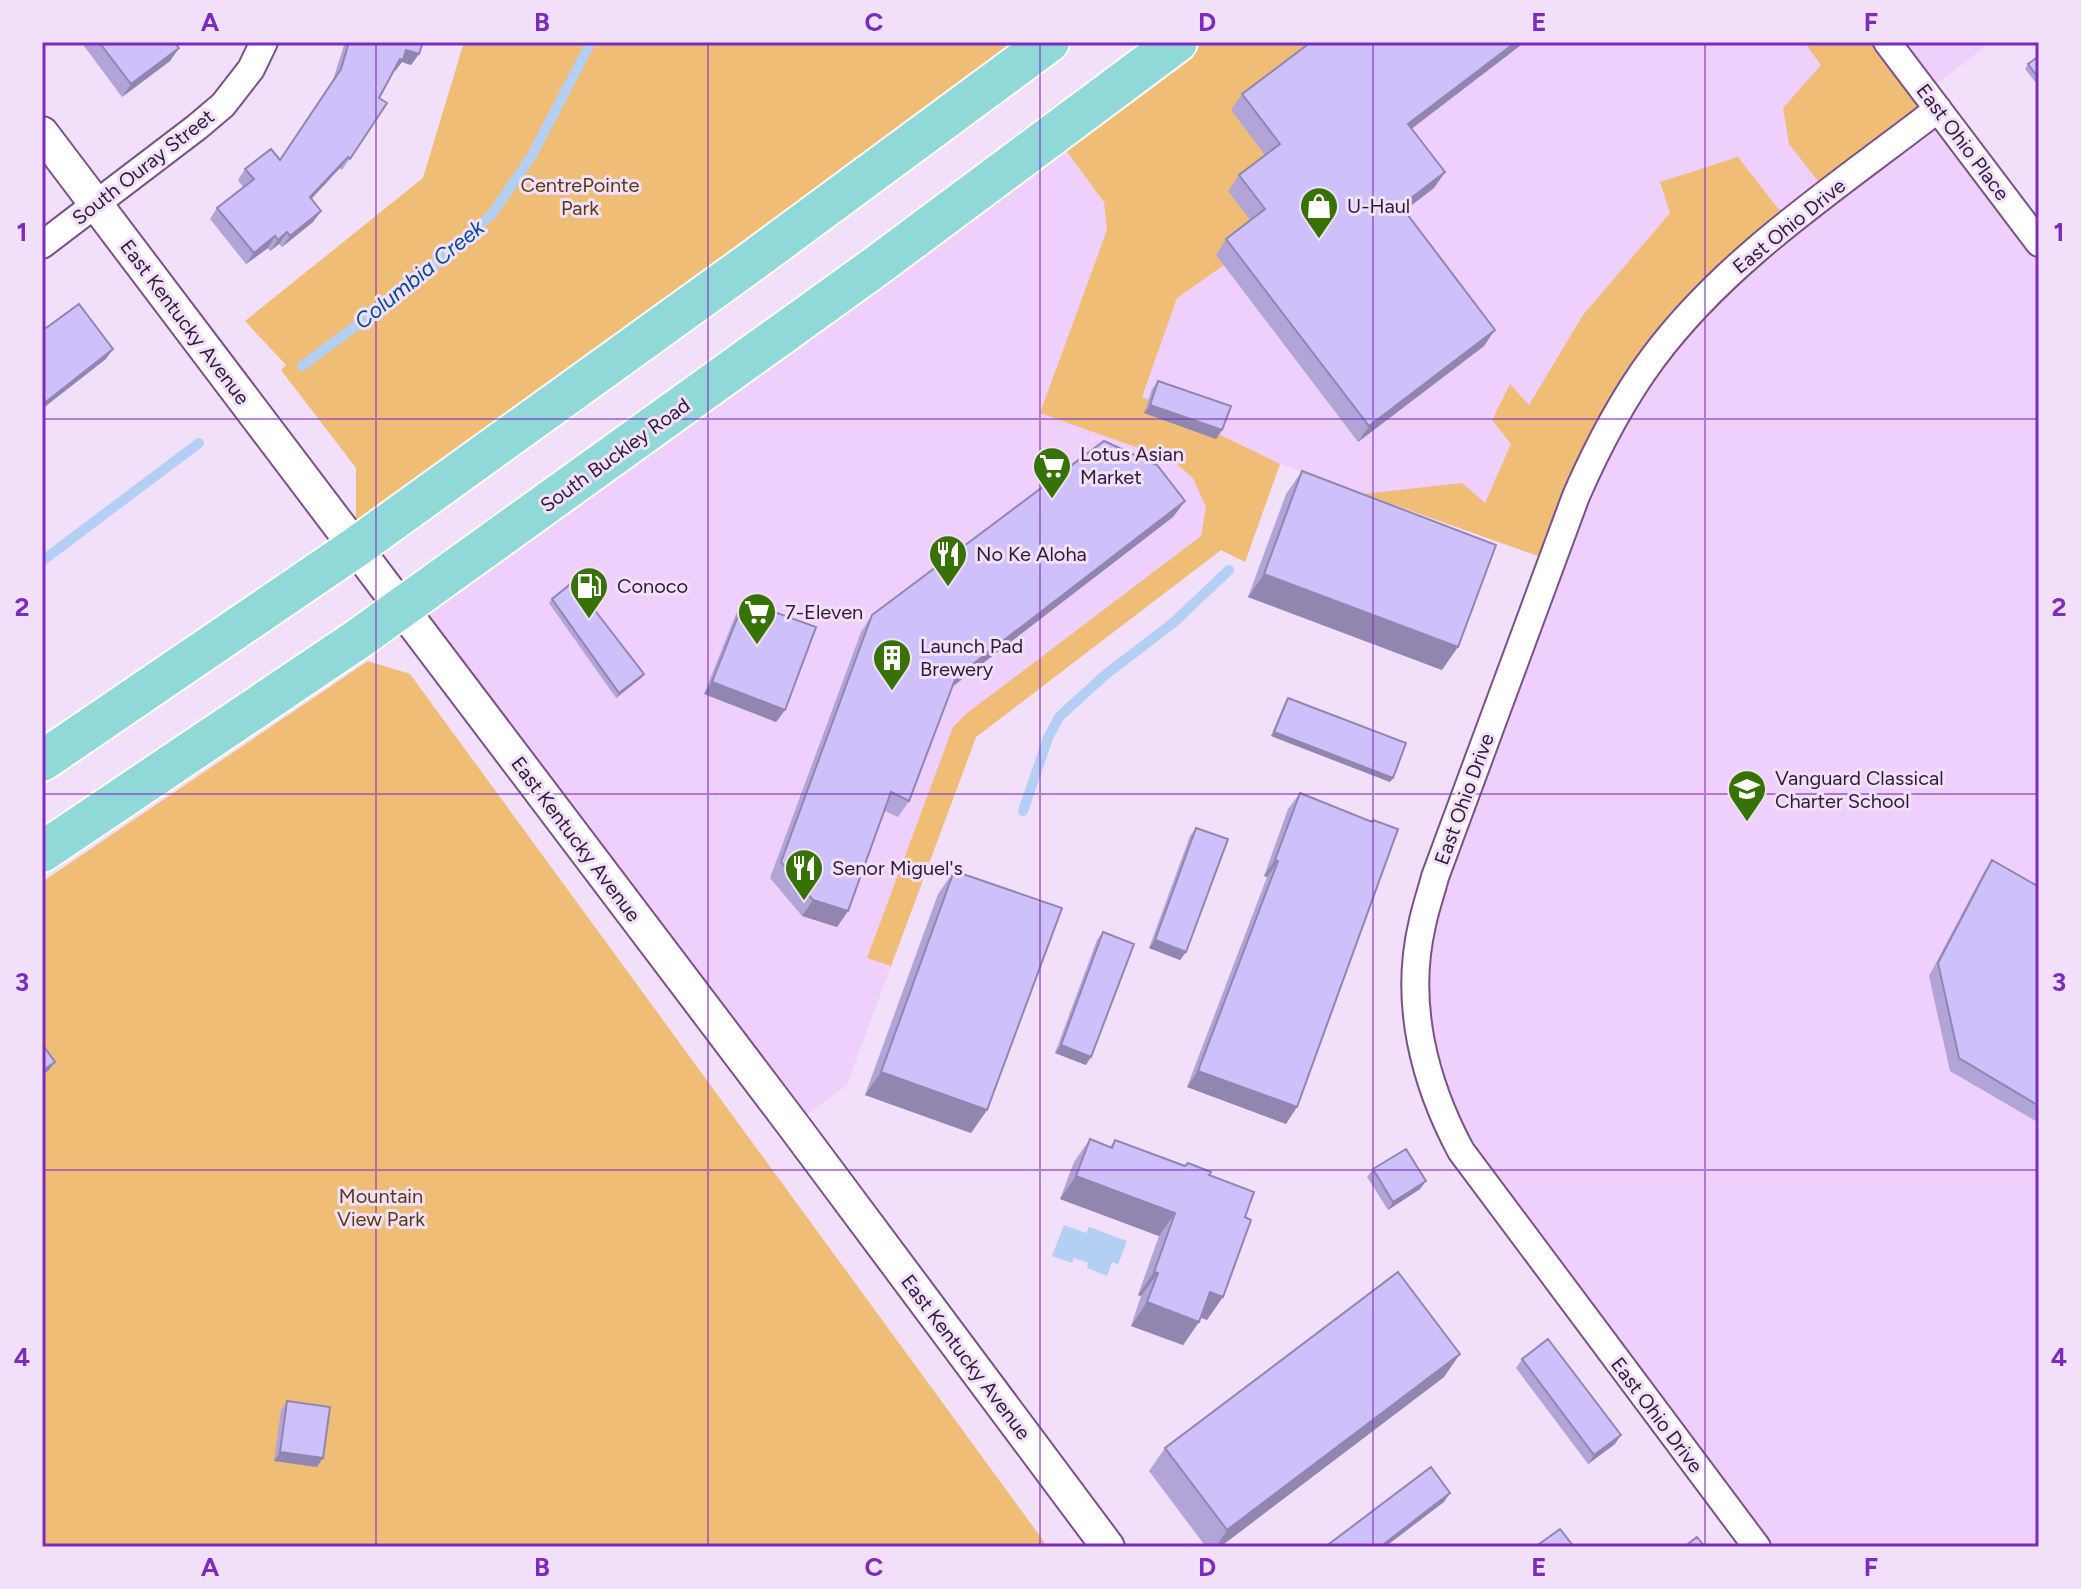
<svg xmlns="http://www.w3.org/2000/svg" width="2081" height="1589" font-family="Figtree,sans-serif">
<style>
.built{fill:#efd0fc}
.green{fill:#efbd75}
.water{fill:#b3cff4}
.lines{fill:none;stroke-linecap:round;stroke-linejoin:round}
.stream{stroke:#b3cff4;stroke-width:10}
.minor-casing{stroke:#7b508c;stroke-width:30}
.tertiary-casing{stroke:#7b508c;stroke-width:36}
.primary-casing{stroke:#fff;stroke-width:44}
.minor{stroke:#fff;stroke-width:26}
.tertiary{stroke:#fff;stroke-width:32}
.primary{stroke:#91d8d9;stroke-width:40}
.wall{fill:#b1a5d8}
.shaded-wall{fill:#9086b0}
.building{fill:#cec0fb;stroke:#9086b0;stroke-width:2}
.grid{fill:none;stroke:#7b2cbf;stroke-width:2;stroke-opacity:0.55}
.labels{text-anchor:middle;stroke-width:6;stroke-linejoin:round;paint-order:stroke}
.street-label{font-size:20px;fill:#2e1c35;stroke:#f2dffa}
.park-label{font-size:20px;fill:#593d0d;stroke:#f2dffa}
.poi-label{font-size:20px;fill:#2e1c35;stroke:#f2dffa;text-anchor:start}
.water-label{font-size:22px;font-style:italic;fill:#004b9b;stroke:#f2dffa}
.neatline{fill:none;stroke:#7b2cbf;stroke-width:3}
.grid-label{font-size:26px;text-anchor:middle;font-weight:bold;fill:#7b2cbf}
</style>
<rect width="100%" height="100%" fill="#f2dffa"/>
<path class="built" d="M1176 42H1991L1926 92 2039 243V1547H1757L1461 1151 1415 976 1551 561 1280 464 1245 562 1221 550 976 737 847 1085 793 1125 401 608Z"/>
<path class="green" d="M464 42H1048L356 547V468L281 370 286 365 245 321 423 178Z
M1176 42H1320L1269 159 1254 225 1224 265 1177 298 1142 397 1280 464 1245 562 1221 550 976 737 891 966 867 958 953 727 966 714 1201 536 1206 507 1193 478 1172 460 1040 413 1107 230 1104 202 1054 134Z
M1804 42H1887L1938 109 1828 194 1789 144 1783 108 1821 65Z
M1738 157 1790 224 1669 338 1552 561 1364 494 1462 483 1485 503 1511 444 1492 420 1510 384 1529 405 1583 315 1670 213 1660 182Z
M368 661 410 674 1048 1547H42V882Z"/>
<path class="water" d="M1064 1225 1086 1233 1089 1227 1127 1241 1118 1264 1112 1262 1107 1276 1087 1268 1088 1263 1074 1258 1072 1263 1052 1256Z"/>
<g class="lines">
<path class="stream" d="M302 366 427 273 492 214 531 157 591 42
M42 561 199 443
M1023 811 1048 738 1059 717 1105 675 1173 623 1229 570"/>
<defs>
<path id="minor" d="M1887 42 2039 243
M42 245 197 127 223 105 251 69 264 42
M1757 1547 1461 1151C1424 1082 1404 1003 1422 925 1425 909 1431 893 1435 877L1576 496C1597 448 1621 401 1653 358 1727 258 1840 185 1938 109"/>
<path id="tertiary" d="M42 133 793 1125 1108 1547"/>
<path id="primary" d="M42 761 356 547 751 262 1049 42
M42 852 358 639 875 267 1177 42"/>
</defs>
<use href="#minor" class="minor-casing"/>
<use href="#tertiary" class="tertiary-casing"/>
<use href="#primary" class="primary-casing"/>
<use href="#minor" class="minor"/>
<use href="#tertiary" class="tertiary"/>
<use href="#primary" class="primary"/>
</g>
<path class="wall" d="M81 42H174L179 48 170 61 122 97Z
M345 42H423L419 54 411 65 402 62 395 71H394L379 98 387 103 342 170 340 168 311 199 321 211 313 222 282 247 279 244 270 251 268 248 246 264 210 219 217 208 243 187 238 180 245 169 280 160 333 80Z
M2039 56V87L2025 69 2028 64Z
M1242 94 1411 129 1445 172 1434 188 1404 210 1484 346 1358 442 1216 255 1226 239 1251 221 1228 191 1239 175 1265 155 1231 110Z
M1158 381 1222 430 1216 439 1144 413 1152 389Z
M1302 471 1442 670 1248 597 1286 494Z
M1185 501 1173 517 952 687 909 801 898 817 885 811 848 911 837 927 802 916 770 878 861 632 872 615Z
M552 599 644 674 641 678 616 698 549 603Z
M744 601 785 710 776 722 704 694 736 614Z
M1288 698 1393 778 1390 782 1271 736 1285 702Z
M1300 793 1372 822 1286 1124 1187 1087 1267 877 1264 876 1288 809Z
M1196 828 1186 952 1180 960 1149 948 1190 836Z
M1992 860 2039 887V1123L1950 1071 1929 976 1984 872Z
M954 871 987 1110 971 1133 865 1095 938 894Z
M1103 932 1086 1065 1055 1053 1097 940Z
M1090 1139 1110 1147 1115 1140 1209 1175 1207 1320 1201 1317 1199 1322 1183 1345 1131 1326 1141 1296 1138 1295 1159 1236 1060 1199 1074 1162Z
M1373 1169 1426 1181 1420 1189 1388 1210 1367 1177Z
M1522 1359 1615 1444 1588 1464 1516 1368Z
M1444 1377 1220 1547H1206L1149 1471 1165 1448Z
M287 1401 317 1467 274 1461 281 1410Z"/>
<path class="shaded-wall" d="M1516 42H1525L1397 140 1408 124Z
M179 48 170 61 122 97 131 84Z
M406 50 419 54 411 65 402 62 395 71H392Z
M348 157 340 168 302 209 310 197Z
M1445 172 1434 188 1390 222 1401 206Z
M321 211 313 222 282 247 290 236Z
M287 232 279 244 270 251 278 240Z
M275 236 268 248 246 264 254 253Z
M1495 330 1484 346 1358 442 1369 426Z
M113 349 106 359 42 409V405Z
M1150 405 1222 430 1216 439 1144 413Z
M1185 501 1173 517 944 693 956 677Z
M1264 574 1458 647 1442 670 1248 597Z
M644 674 641 678 616 698 619 693Z
M712 682 785 710 776 722 704 694Z
M1274 732 1393 778 1390 782 1271 736Z
M1275 860 1278 861 1267 877 1264 876Z
M813 900 848 911 837 927 802 916Z
M1155 940 1186 952 1180 960 1149 948Z
M1061 1045 1091 1057 1086 1065 1055 1053Z
M55 1062 49 1070 42 1075V1071Z
M1198 1071 1297 1107 1286 1124 1187 1087Z
M881 1072 987 1110 971 1133 865 1095Z
M1076 1176 1175 1213 1159 1236 1060 1199Z
M1426 1181 1420 1189 1388 1210 1393 1202Z
M1154 1272 1158 1273 1141 1296 1138 1295Z
M1210 1292 1223 1297 1207 1320 1194 1315Z
M1147 1302 1199 1322 1183 1345 1131 1326Z
M1460 1354 1444 1377 1220 1547H1216L1227 1530Z
M1621 1435 1615 1444 1588 1464 1594 1455Z
M280 1452 323 1458 317 1467 274 1461Z
M1450 1493 1444 1502 1385 1547H1380Z"/>
<path class="building" d="M99 42H174L179 48 131 84Z
M349 42H423L419 54 406 50 403 60 400 59 379 98 387 103 350 159 348 157 310 197 321 211 290 236 287 232 278 240 275 236 254 253 217 208 254 179 245 169 271 149 280 160 341 69Z
M1311 42H1516L1408 124 1445 172 1401 206 1495 330 1369 426 1226 239 1265 209 1239 175 1280 144 1242 94Z
M2039 56V79L2028 64Z
M79 304 113 349 42 405V331Z
M1158 381 1231 406 1222 430 1150 405Z
M1104 441 1157 465 1185 501 956 677 909 801 891 792 848 911 813 900 781 862 872 615Z
M1302 471 1496 545 1458 647 1264 574Z
M573 582 644 674 619 693 552 599Z
M744 601 816 627 785 710 712 682Z
M1288 698 1406 743 1393 778 1274 732Z
M1300 793 1372 822 1373 820 1398 829 1297 1107 1198 1071 1278 861 1275 860Z
M1196 828 1228 839 1186 952 1155 940Z
M1992 860 2039 887V1106L1959 1058 1938 963Z
M954 871 1062 908 987 1110 881 1072Z
M1103 932 1134 944 1091 1057 1061 1045Z
M42 1044 55 1062 42 1071Z
M1090 1139 1112 1148 1115 1140 1185 1166 1188 1163 1211 1172 1209 1175 1254 1192 1245 1217 1251 1220 1223 1297 1210 1292 1199 1322 1147 1302 1158 1273 1154 1272 1175 1213 1076 1176Z
M1406 1149 1426 1181 1393 1202 1373 1169Z
M1398 1272 1460 1354 1227 1530 1165 1448Z
M1548 1339 1621 1435 1594 1455 1522 1359Z
M287 1401 330 1407 323 1458 280 1452Z
M1431 1467 1450 1493 1380 1547H1331L1329 1544Z
M1560 1529 1574 1547H1535Z
M1697 1537 1705 1547H1684Z"/>
<path class="grid" d="M376 42V1547M708 42V1547M1040 42V1547M1373 42V1547M1705 42V1547M42 419H2039M42 794H2039M42 1170H2039"/>
<defs>
<symbol id="shop-pin" viewBox="-11 -11 22 30"><path d="M0 17L-7.5 6A9.5 9.5 0 1 1 7.5 6Z" fill="#367204" stroke="#f2dffa"/><path d="M-5-2.5h2.3a2.7 3.5 0 0 1 5.4 0H5L5.5 6h-11ZM-1.5-2.5h3a1.5 2.3 0 0 0-3 0Z" fill="#fff"/></symbol>
<symbol id="supermarket-pin" viewBox="-11 -11 22 30"><path d="M0 17L-7.5 6A9.5 9.5 0 1 1 7.5 6Z" fill="#367204" stroke="#f2dffa"/><path d="M-6-5.5h2.5l.6 2H6L4.5 2H-2.5L-4.4-4H-6ZM-1.5 3.2a1.3 1.3 0 1 0 .1 0ZM3 3.2a1.3 1.3 0 1 0 .1 0Z" fill="#fff"/></symbol>
<symbol id="restaurant-pin" viewBox="-11 -11 22 30"><path d="M0 17L-7.5 6A9.5 9.5 0 1 1 7.5 6Z" fill="#367204" stroke="#f2dffa"/><path d="M-5-6h1v4h1v-4h1v4h1v-4h1v5L-1.5 .5V6h-2V.5L-5-1ZM5-6V6H3V1.5H1.5Q1.5-4 5-6Z" fill="#fff"/></symbol>
<symbol id="fuel-pin" viewBox="-11 -11 22 30"><path d="M0 17L-7.5 6A9.5 9.5 0 1 1 7.5 6Z" fill="#367204" stroke="#f2dffa"/><path d="M-5.5-6h7V0h2V4h1.3V-2.5L3-4.5l.8-.8L6-3V5H2.5V1h-1V6h-7ZM-4.2-4.7v3.2H.2V-4.7Z" fill="#fff"/></symbol>
<symbol id="building-pin" viewBox="-11 -11 22 30"><path d="M0 17L-7.5 6A9.5 9.5 0 1 1 7.5 6Z" fill="#367204" stroke="#f2dffa"/><path d="M-4-6H4V6H1V3H-1V6H-4ZM-2.5-4.3h1.7v1.8h-1.7ZM.8-4.3h1.7v1.8H.8ZM-2.5-1h1.7V.8h-1.7ZM.8-1h1.7V.8H.8Z" fill="#fff"/></symbol>
<symbol id="school-pin" viewBox="-11 -11 22 30"><path d="M0 17L-7.5 6A9.5 9.5 0 1 1 7.5 6Z" fill="#367204" stroke="#f2dffa"/><path d="M0-5L7-2L0 1L-7-2ZM-4 1L0 2.5L4 1V4Q0 6-4 4Z" fill="#fff"/></symbol>
</defs>
<g fill-rule="evenodd">
<use href="#shop-pin" x="1297" y="184" width="44" height="60"/>
<use href="#supermarket-pin" x="1030" y="444" width="44" height="60"/>
<use href="#restaurant-pin" x="926" y="532" width="44" height="60"/>
<use href="#fuel-pin" x="567" y="564" width="44" height="60"/>
<use href="#supermarket-pin" x="735" y="590" width="44" height="60"/>
<use href="#building-pin" x="870" y="636" width="44" height="60"/>
<use href="#school-pin" x="1725" y="767" width="44" height="60"/>
<use href="#restaurant-pin" x="782" y="846" width="44" height="60"/>
</g>
<g class="labels">
<g class="street-label">
<text transform="translate(1963 142) rotate(53)" y="7">East Ohio Place</text>
<text transform="translate(143 167) rotate(-38)" y="7">South Ouray Street</text>
<text transform="translate(1789 226) rotate(-39)" y="7">East Ohio Drive</text>
<text transform="translate(185 322) rotate(53)" y="7">East Kentucky Avenue</text>
<text transform="translate(615 455) rotate(-36)" y="7">South Buckley Road</text>
<text transform="translate(1464 799) rotate(-70)" y="7">East Ohio Drive</text>
<text transform="translate(576 839) rotate(53)" y="7">East Kentucky Avenue</text>
<text transform="translate(966 1357) rotate(53)" y="7">East Kentucky Avenue</text>
<text transform="translate(1657 1415) rotate(53)" y="7">East Ohio Drive</text>
</g>
<g class="park-label">
<text x="580" y="192">CentrePointe<tspan x="580" dy="23">Park</tspan></text>
<text x="381" y="1203">Mountain<tspan x="381" dy="23">View Park</tspan></text>
</g>
<g class="poi-label">
<text x="1347" y="213">U-Haul</text>
<text x="1080" y="461">Lotus Asian<tspan x="1080" dy="23">Market</tspan></text>
<text x="976" y="561">No Ke Aloha</text>
<text x="617" y="593">Conoco</text>
<text x="785" y="619">7-Eleven</text>
<text x="920" y="653">Launch Pad<tspan x="920" dy="23">Brewery</tspan></text>
<text x="1775" y="785">Vanguard Classical<tspan x="1775" dy="23">Charter School</tspan></text>
<text x="832" y="875">Senor Miguel's</text>
</g>
<g class="water-label">
<text transform="translate(419 274) rotate(-39)" y="8">Columbia Creek</text>
</g>
</g>
<rect width="2081" height="1589" fill="none" stroke="#f2dffa" stroke-width="88"/>
<rect x="44" y="44" width="1993" height="1501" class="neatline"/>
<g class="grid-label">
<text x="210" y="31">A</text>
<text x="542" y="31">B</text>
<text x="874" y="31">C</text>
<text x="1207" y="31">D</text>
<text x="1539" y="31">E</text>
<text x="1871" y="31">F</text>
<text x="22" y="241">1</text>
<text x="2059" y="241">1</text>
<text x="22" y="616">2</text>
<text x="2059" y="616">2</text>
<text x="22" y="991">3</text>
<text x="2059" y="991">3</text>
<text x="22" y="1366">4</text>
<text x="2059" y="1366">4</text>
<text x="210" y="1576">A</text>
<text x="542" y="1576">B</text>
<text x="874" y="1576">C</text>
<text x="1207" y="1576">D</text>
<text x="1539" y="1576">E</text>
<text x="1871" y="1576">F</text>
</g>
</svg>
